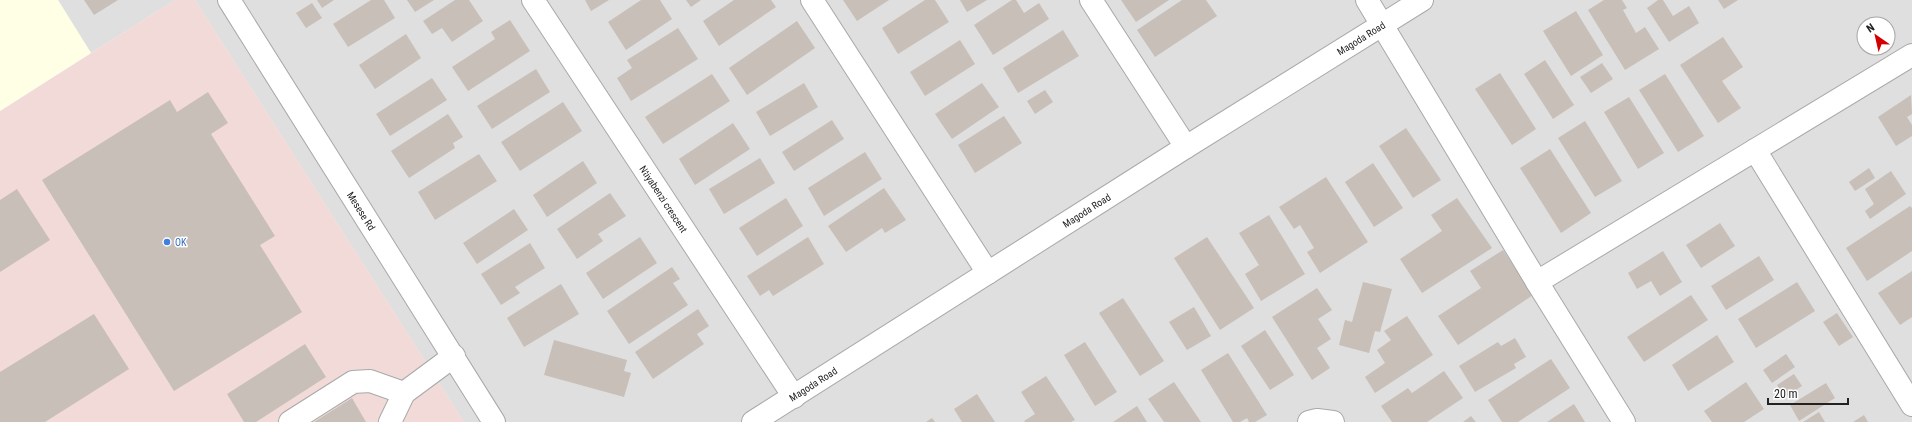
<svg xmlns="http://www.w3.org/2000/svg" width="1912" height="422" font-family="'Roboto Condensed',sans-serif">
<style>
.residential{fill:#e0dfdf;fill-rule:evenodd}
.commercial{fill:#f2dad9}
.education{fill:#ffffe5}
.building{fill:#c7bfb8}
.lines{fill:none;stroke-linecap:round;stroke-linejoin:round}
.minor-casing{stroke:#a9a9a9;stroke-width:24}
.minor{stroke:#fff;stroke-width:22}
.shop-dot{fill:#3f7fe0;stroke:#fff;stroke-width:1.5}
.labels{text-anchor:middle;stroke-width:3;stroke-linejoin:round;paint-order:stroke}
.street-label{font-size:10px;fill:#222;stroke:#fff}
.shop-label{font-size:10px;fill:#366cbe;stroke:#fff;text-anchor:start}
</style>
<rect width="100%" height="100%" fill="#f2efe9"/>
<path class="residential" d="M58 0H175L91 53Z
M195 0H1912V422H464ZM1864 24H1888V48H1864Z"/>
<path class="commercial" d="M175 0H195L464 422H0V111Z"/>
<path class="education" d="M0 0H58L91 53 0 111Z"/>
<path class="building" d="M84 0H118L94 15Z
M317 0H334L322 8Z
M371 0H384L395 18 348 47 333 24Z
M407 0H434L415 12Z
M455 0H469L483 21 452 42 442 28 432 34 423 21Z
M585 0H609L591 11Z
M641 0H660L672 19 626 50 608 22Z
M686 0H701L691 7Z
M734 0H771L776 7 719 46 703 21Z
M843 0H889L857 21Z
M925 0H935L949 22 898 54 882 28Z
M960 0H987L967 12Z
M1012 0H1016L1024 13 1039 3 1049 19 993 55 974 25Z
M1121 0H1169L1136 22Z
M1182 0H1206L1217 16 1155 57 1137 30Z
M1604 0H1622L1627 8 1623 10 1636 33 1645 27 1659 49 1625 70 1588 10Z
M1658 0H1663L1673 16 1689 6 1699 23 1669 42 1647 8Z
M1718 0H1738L1724 9Z
M312 3 322 18 306 28 296 13Z
M1576 11 1603 55 1571 76 1543 31Z
M510 20 530 51 468 91 452 67 495 39 491 32Z
M797 21 815 48 747 95 729 68Z
M678 28 698 59 631 101 617 78 632 68 627 60Z
M1063 30 1079 56 1018 93 1003 68Z
M406 34 421 58 375 89 359 65Z
M1723 37 1743 67 1722 81 1741 108 1718 123 1680 65Z
M960 40 975 64 925 96 910 72Z
M1545 60 1574 105 1553 119 1524 74Z
M1602 63 1613 79 1591 93 1580 77Z
M536 69 550 92 492 129 477 106Z
M1500 73 1536 129 1512 145 1475 89Z
M712 74 730 101 663 144 645 117Z
M1665 74 1704 136 1678 152 1639 90Z
M432 78 447 100 390 136 376 114Z
M804 83 818 107 770 136 756 112Z
M982 83 999 107 952 139 935 114Z
M1045 90 1053 102 1035 114 1027 101Z
M208 92 228 123 211 134 275 236 260 245 302 312 174 391 42 180 170 100 177 112Z
M1911 95 1912 114 1907 117 1912 125V136L1896 146 1878 117Z
M1629 97 1664 153 1638 169 1604 112Z
M563 102 582 131 520 171 501 142Z
M448 114 463 137 453 143 455 148 409 178 391 151Z
M1004 116 1022 143 975 173 958 145Z
M832 120 844 139 794 171 782 152Z
M1585 121 1622 181 1595 197 1558 138Z
M733 123 750 149 695 185 679 159Z
M1406 128 1441 180 1413 198 1379 146Z
M1550 149 1591 213 1561 233 1520 168Z
M865 152 882 179 824 216 808 188Z
M479 154 497 181 435 220 418 192Z
M760 158 775 183 724 214 709 189Z
M583 161 597 183 547 217 533 195Z
M1373 163 1403 208 1374 227 1345 182Z
M1869 168 1875 178 1855 191 1849 182Z
M1891 171 1906 194 1870 219 1865 211 1874 204 1865 189Z
M1326 177 1368 242 1320 273 1307 252 1314 248 1300 225 1294 229 1279 207Z
M884 188 906 220 885 233 882 228 846 252 828 226Z
M17 189 50 240 0 272V200Z
M610 193 626 216 598 234 603 241 577 259 557 229Z
M786 198 803 226 757 256 739 228Z
M1457 198 1492 248 1422 293 1400 259 1442 231 1431 215Z
M1910 206 1912 208V251L1867 281 1846 248Z
M514 209 528 230 477 264 463 243Z
M1269 215 1305 274 1261 301 1245 274 1259 265 1239 233Z
M1720 223 1735 246 1701 268 1686 245Z
M640 237 657 263 603 299 586 273Z
M808 237 824 264 773 296 769 290 760 296 747 276Z
M1207 237 1254 308 1220 330 1174 258Z
M530 243 545 268 515 287 520 293 501 305 481 274Z
M1503 250 1533 295 1458 345 1438 316 1481 288 1470 271Z
M1663 251 1682 282 1660 296 1651 281 1637 289 1628 273Z
M1759 256 1774 280 1726 310 1711 286Z
M672 267 680 279 673 283 688 305 629 344 607 311Z
M1912 271V317L1900 325 1878 293Z
M1363 282 1392 289 1380 332 1375 331 1369 353 1339 345 1345 320 1352 322Z
M1797 282 1815 311 1756 348 1738 319Z
M561 284 579 314 524 347 507 318Z
M1317 288 1332 310 1318 319 1331 339 1317 348 1330 368 1312 380 1272 317Z
M1691 295 1708 320 1644 362 1627 337Z
M1123 298 1164 361 1140 376 1099 313Z
M1194 307 1211 336 1187 350 1169 322Z
M698 309 709 326 697 334 704 344 653 379 635 352Z
M1837 313 1853 337 1839 346 1823 322Z
M94 314 129 369 45 422H0V372Z
M1407 316 1433 355 1375 393 1365 377 1385 363 1377 350 1391 340 1384 331Z
M1265 330 1294 375 1270 390 1241 346Z
M1717 335 1734 362 1688 391 1672 365Z
M1515 338 1526 357 1514 364 1516 368 1475 392 1459 366 1498 342 1501 346Z
M554 340 627 360 624 371 631 373 624 397 544 375Z
M1085 342 1117 392 1095 406 1064 355Z
M305 344 326 377 256 422H244L227 394Z
M1228 353 1267 415 1255 422H1249L1247 418 1240 422H1233L1201 370Z
M1786 354 1795 367 1772 383 1763 370Z
M1551 359 1570 388 1518 422H1502L1488 400Z
M1444 371 1463 398 1427 422H1392L1381 406 1408 388 1412 393Z
M1794 374 1802 386 1785 397 1777 385Z
M1046 376 1075 420 1071 422H1025L1024 421 1035 414 1021 392Z
M1174 382 1201 422H1164L1148 399Z
M1746 382 1764 409 1744 422H1712L1704 411Z
M1826 383 1835 398 1799 421 1790 405Z
M977 394 995 422H962L954 409Z
M352 398 366 422H314Z
M1574 404 1585 422H1547Z
M1137 406 1147 422H1113Z
M1819 412 1825 422H1803Z
M1864 415 1868 422H1853Z
M1471 416 1476 422H1463Z
M932 418 935 422H926Z"/>
<g class="lines">
<defs>
<g id="minor">
<path id="s1" d="M229 0 494 422"/>
<path id="s2" d="M533 0 794 397"/>
<path d="M812 0 988 273"/>
<path d="M1091 0 1186 147"/>
<path d="M1367 0 1537 282 1624 422"/>
<path d="M1755 150 1912 405"/>
<path d="M1537 282 1912 55"/>
<path d="M290 422 353 382 370 381 404 393"/>
<path d="M390 422 404 393 454 356"/>
<path id="s3" d="M753 422 1186 147 1422 0"/>
<path d="M1309 422 1317 420 1333 422"/>
</g>
</defs>
<use href="#minor" class="minor-casing"/>
<use href="#minor" class="minor"/>
</g>
<circle class="shop-dot" cx="167" cy="242" r="4"/>
<g class="labels">
<g class="street-label">
<text dy="4" stroke="none"><textPath href="#s3" startOffset="719">Magoda Road</textPath></text>
<text dy="4" stroke="none"><textPath href="#s2" startOffset="238">Ntiyabenzi crescent</textPath></text>
<text dy="4" stroke="none"><textPath href="#s3" startOffset="395">Magoda Road</textPath></text>
<text dy="4" stroke="none"><textPath href="#s1" startOffset="249">Mesese Rd</textPath></text>
<text dy="4" stroke="none"><textPath href="#s3" startOffset="71">Magoda Road</textPath></text>
</g>
<g class="shop-label">
<text x="175" y="246">OK</text>
</g>
</g>
<g transform="translate(1876 36) rotate(326)"><circle r="19" fill="#ffffff" stroke="#a7a7a7"/>
<path d="M0-3L7 15L0 10L-7 15Z" fill="#d40000"/>
<text y="-6" font-size="11" font-weight="bold" text-anchor="middle" fill="#222222">N</text>
</g>
<path d="M1768 398v6h80v-6" fill="none" stroke="#222222" stroke-width="2"/>
<text x="1774" y="398" font-size="12" fill="#222222" stroke="#ffffff" stroke-width="3" paint-order="stroke">20 m</text>
</svg>
